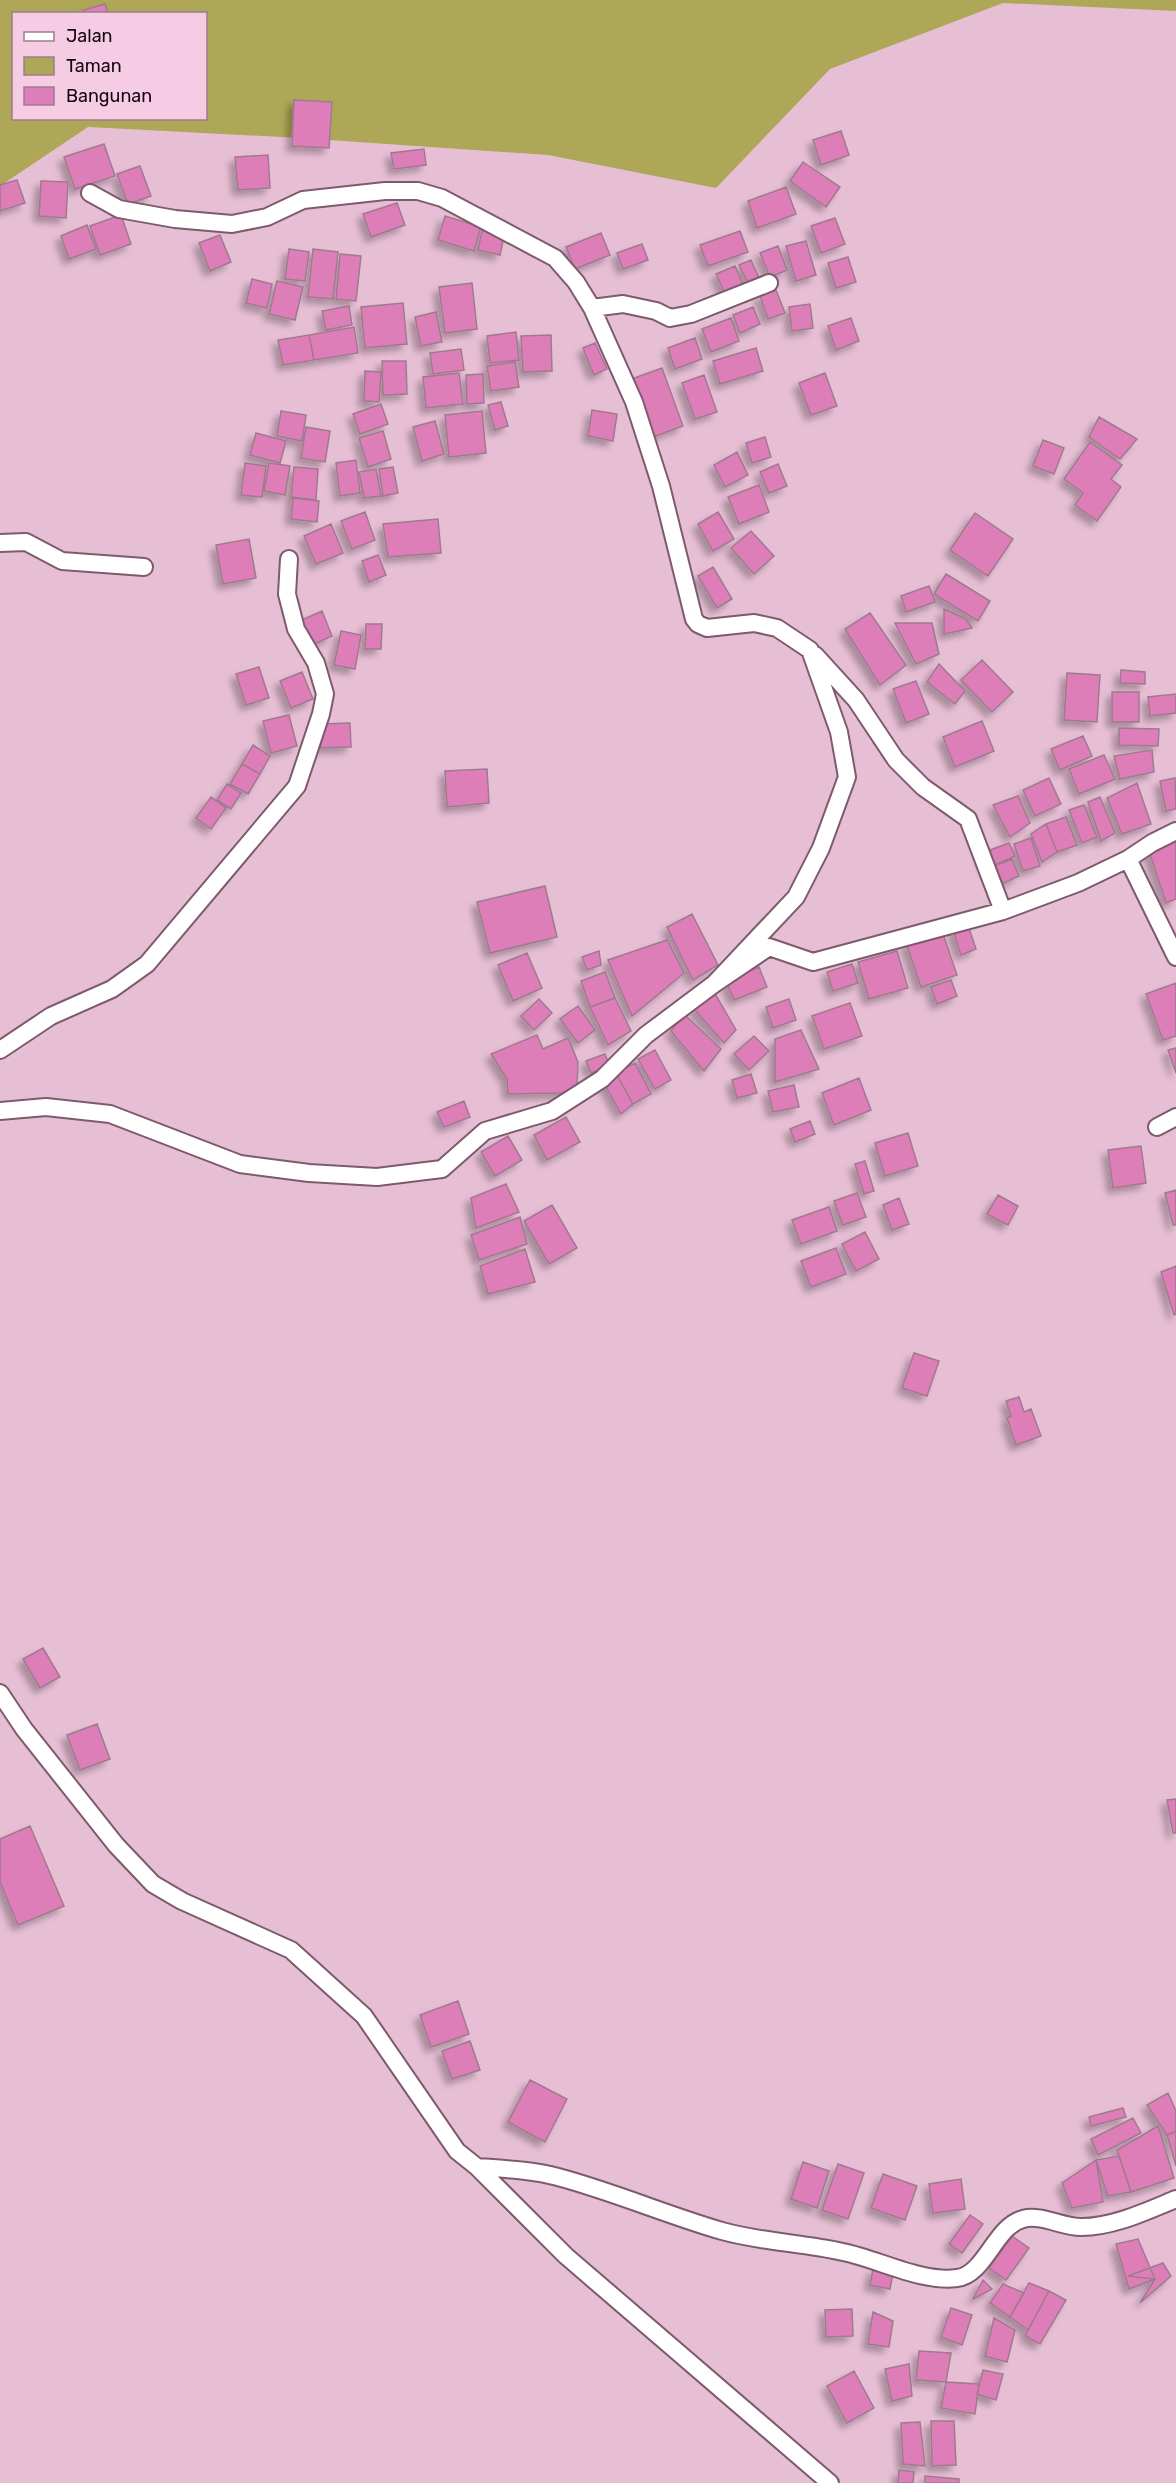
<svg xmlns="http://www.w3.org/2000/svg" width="1176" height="2483" font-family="Rubik,sans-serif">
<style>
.green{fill:#aea757;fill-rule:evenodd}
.building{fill:#de7eb8;stroke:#9f7a8f;stroke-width:1.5;filter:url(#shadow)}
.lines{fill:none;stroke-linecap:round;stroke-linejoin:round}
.street-casing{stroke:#7d5a6e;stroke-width:20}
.street{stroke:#fff;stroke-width:16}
</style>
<defs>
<filter id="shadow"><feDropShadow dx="-5.5" dy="5.5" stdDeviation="3" flood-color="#0004"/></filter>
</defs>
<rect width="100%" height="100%" fill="#e7bfd5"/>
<path class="green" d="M0 0H1176V11L1003 3 830 69 716 188 548 155 300 138 88 127 0 186ZM14 14H206V118H14Z"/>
<path class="building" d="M105 4 108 14H85L84 10Z
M294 100 332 102 329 148 292 146Z
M841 131 849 155 821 165 813 140Z
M104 144 115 176 75 189 64 157Z
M424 149 426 165 394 169 391 153Z
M268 155 270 188 238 190 235 157Z
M803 162 840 187 826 207 790 181Z
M140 166 151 196 128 204 117 174Z
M17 180 25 203 0 211V185Z
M41 181 68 182 66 218 39 216Z
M786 187 796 214 757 228 748 201Z
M397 203 405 225 371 237 363 214Z
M121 215 131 244 100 255 90 226Z
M445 216 481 227 474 251 438 240Z
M835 218 845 244 821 253 811 226Z
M87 225 96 249 69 259 61 236Z
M483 226 505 231 500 255 478 250Z
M740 231 748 252 708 266 700 245Z
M601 233 610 255 575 269 566 247Z
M220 235 231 262 210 271 199 243Z
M806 241 816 275 796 281 786 246Z
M642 244 648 260 623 269 617 253Z
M778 246 787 270 770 277 760 253Z
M289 249 309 252 305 281 285 279Z
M313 249 338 252 333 299 308 297Z
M340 254 361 256 356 301 336 299Z
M848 257 856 282 836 288 828 263Z
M751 260 760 280 749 285 739 265Z
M735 266 744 287 726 296 716 274Z
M252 279 272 284 267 308 246 303Z
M277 281 303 287 295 320 269 314Z
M472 283 477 329 445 333 439 287Z
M776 290 785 313 768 319 760 296Z
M403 303 407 344 365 348 361 307Z
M810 304 813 328 792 331 789 307Z
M349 306 352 325 326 330 322 311Z
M753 307 760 324 740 333 733 315Z
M436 312 442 342 421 346 415 317Z
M731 318 739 341 711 352 702 329Z
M851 318 859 341 836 350 828 326Z
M354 327 358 353 314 360 309 335Z
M516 332 519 360 490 363 487 336Z
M309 335 314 360 283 365 278 340Z
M551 335 552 371 523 372 521 336Z
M695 338 702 359 675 369 668 348Z
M595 343 607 369 594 375 583 348Z
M756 348 763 371 720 384 713 361Z
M461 349 464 370 433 374 430 353Z
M382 361H406L407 394 383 395Z
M515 362 519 387 491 391 487 366Z
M662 368 683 426 653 437 632 379Z
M365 371 381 372 379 402 364 401Z
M459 373 463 404 426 408 423 377Z
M825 373 837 406 811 415 799 383Z
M483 374 484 403 467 404 466 375Z
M704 375 717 412 695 419 682 383Z
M501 402 508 426 495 430 488 405Z
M381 404 388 424 360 434 353 414Z
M592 410 617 414 613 441 588 436Z
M281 411 306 415 302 441 277 436Z
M482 411 486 453 449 457 445 415Z
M1099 417 1137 439 1120 459 1089 437Z
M435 421 444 454 422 461 413 427Z
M306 427 330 431 325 462 301 458Z
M383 431 391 459 368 467 359 438Z
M256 433 286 441 280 463 250 455Z
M765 437 771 457 752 463 746 443Z
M1043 440 1064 448 1054 474 1033 466Z
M1090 442 1122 465 1111 479 1121 487 1097 521 1075 505 1083 493 1064 479Z
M737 452 748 475 725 487 714 465Z
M356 460 360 493 340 496 336 463Z
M245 463 266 466 262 497 241 495Z
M269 463 290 466 285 495 264 491Z
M778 464 787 486 769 493 760 472Z
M294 467 318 469 316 500 291 497Z
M393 467 398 493 383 496 379 469Z
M376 469 381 496 364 498 359 472Z
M759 485 769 512 739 524 728 497Z
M293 498 319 501 317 522 291 519Z
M365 512 375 540 352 549 341 521Z
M718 512 734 539 713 551 698 524Z
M975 513 1013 539 988 576 950 550Z
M438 519 441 553 388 557 383 524Z
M331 524 343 553 316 564 304 536Z
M751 531 774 556 754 574 731 548Z
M249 539 256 578 223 584 216 545Z
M378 555 386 575 369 582 362 561Z
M713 567 732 599 717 608 698 576Z
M946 574 990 601 978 621 934 594Z
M929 586 935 602 906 612 901 596Z
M944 609 966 619 972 628 944 634Z
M322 611 332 636 312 645 302 620Z
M870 613 906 665 880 685 845 629Z
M895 623H932L939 654 916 664Z
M366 624H382L381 649H365Z
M341 631 361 635 355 669 334 665Z
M982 660 1013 692 992 712 961 680Z
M939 664 965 691 955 704 927 682Z
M259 667 269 698 246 705 236 674Z
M1121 670 1145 672V684L1120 683Z
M302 672 313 699 291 708 280 681Z
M1067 673 1100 675 1097 722 1064 720Z
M916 681 929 714 906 723 893 689Z
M1112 692H1139V722H1112Z
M1176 694V713L1150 716 1148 697Z
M289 715 297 746 271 753 263 721Z
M982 721 994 751 955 767 943 737Z
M350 723 351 747 321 748 320 724Z
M1119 728 1159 729 1158 746 1119 745Z
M1083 736 1092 756 1060 770 1051 749Z
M253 745 270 756 260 774 242 764Z
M1152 750 1154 772 1120 779 1114 756Z
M1104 755 1115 779 1079 794 1069 769Z
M242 764 260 774 248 794 230 784Z
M487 769 489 803 447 807 445 771Z
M1049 778 1061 804 1035 816 1023 790Z
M1175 778 1176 809 1166 811 1160 781Z
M1137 783 1151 824 1122 834 1107 798Z
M227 784 241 793 231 809 217 800Z
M1018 796 1030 823 1010 837 993 805Z
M211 797 226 808 211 829 196 818Z
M1100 797 1115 833 1101 841 1088 802Z
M1084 805 1097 837 1082 843 1069 810Z
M1066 817 1077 845 1057 852 1046 824Z
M1046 824 1057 852 1042 862 1031 834Z
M1031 838 1040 866 1023 871 1014 844Z
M1176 839V899L1166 903 1148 848Z
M1009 843 1015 856 988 868 982 853Z
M1012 859 1019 876 999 885 992 867Z
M545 886 557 937 490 953 477 902Z
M692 914 718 965 693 980 667 927Z
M968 925 976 949 961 955 953 930Z
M942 931 957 975 921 987 906 943Z
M667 940 684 973 632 1016 608 960Z
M599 951 601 965 587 970 582 957Z
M897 951 908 988 869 999 858 962Z
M527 953 542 988 513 1001 498 965Z
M852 964 858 983 833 991 827 972Z
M759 967 767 987 734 1000 726 981Z
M605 972 615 998 590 1007 581 981Z
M951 980 957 996 937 1004 931 987Z
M1176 983V1036L1163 1040 1146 994Z
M714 992 736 1030 724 1043 694 1009Z
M615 998 631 1031 608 1045 590 1007Z
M539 999 552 1013 534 1030 521 1016Z
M789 999 796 1020 773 1028 766 1007Z
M850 1003 862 1036 824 1049 812 1016Z
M578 1006 595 1030 578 1043 560 1019Z
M684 1014 721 1049 704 1071 671 1031Z
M801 1030 819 1069 775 1082V1039Z
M537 1035 543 1049 568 1038 578 1062 577 1088 562 1093 508 1094 507 1079 491 1054Z
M754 1036 769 1051 749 1070 734 1054Z
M1176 1048V1073L1168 1050Z
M655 1050 671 1080 655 1089 638 1059Z
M605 1054 610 1066 591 1073 586 1061Z
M635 1063 651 1094 633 1104 616 1073Z
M616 1073 633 1104 621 1114 604 1083Z
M751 1074 757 1093 737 1098 732 1080Z
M859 1078 871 1110 834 1125 822 1093Z
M794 1085 799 1107 773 1112 768 1091Z
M464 1101 470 1117 444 1127 437 1112Z
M566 1117 580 1142 547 1160 534 1135Z
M810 1121 815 1134 795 1142 790 1129Z
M908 1133 918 1166 885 1176 875 1143Z
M508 1136 522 1160 495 1176 481 1152Z
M1141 1146 1146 1183 1113 1188 1108 1150Z
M865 1161 874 1191 864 1194 855 1164Z
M506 1184 519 1212 476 1228 471 1198Z
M1176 1190V1225H1173L1165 1193Z
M857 1193 866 1217 843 1225 834 1201Z
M998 1195 1018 1206 1008 1225 987 1214Z
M899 1198 909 1224 892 1230 883 1205Z
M552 1205 577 1248 549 1264 524 1221Z
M829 1207 837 1231 801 1244 792 1220Z
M520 1217 527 1244 479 1260 471 1235Z
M865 1232 879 1259 856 1271 842 1244Z
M836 1248 846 1274 811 1287 801 1261Z
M525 1249 535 1282 488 1294 480 1266Z
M1176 1266V1314L1174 1315 1161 1272Z
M914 1353 939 1361 927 1396 902 1388Z
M1019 1397 1024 1412 1031 1409 1041 1436 1016 1445 1007 1418 1011 1416 1006 1401Z
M43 1648 60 1677 40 1688 23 1659Z
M97 1724 110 1759 80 1770 67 1735Z
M1176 1799V1833H1173L1167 1800Z
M30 1826 64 1906 18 1925 0 1882V1839Z
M458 2001 469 2034 431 2047 420 2015Z
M470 2041 480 2070 452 2079 442 2051Z
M530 2080 567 2099 545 2142 508 2122Z
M1168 2093 1176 2111V2131L1167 2135 1147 2105Z
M1123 2108 1126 2117 1091 2126 1089 2117Z
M1133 2118 1141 2133 1098 2155 1091 2139Z
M1158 2126 1174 2178 1131 2192 1117 2150Z
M1176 2131V2166L1167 2135Z
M1119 2156 1131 2192 1108 2196 1096 2160Z
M1096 2160 1103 2202 1072 2208 1062 2183Z
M803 2162 829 2171 817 2208 791 2199Z
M838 2164 864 2173 848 2219 822 2210Z
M883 2174 917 2186 905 2220 871 2208Z
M961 2179 965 2209 933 2213 929 2184Z
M970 2215 983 2224 962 2253 949 2244Z
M1012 2236 1029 2248 1006 2280 989 2268Z
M1138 2239 1155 2279 1129 2289 1116 2244Z
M1163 2263 1171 2276 1140 2303 1155 2279 1128 2276Z
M873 2269 893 2273 890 2289 870 2285Z
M983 2280 992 2289 973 2299Z
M1029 2283 1049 2291 1028 2330 1010 2317Z
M1003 2284 1024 2293 1010 2317 990 2303Z
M1049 2291 1066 2300 1040 2344 1025 2336Z
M951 2308 972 2315 962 2345 941 2337Z
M852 2309 853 2336 826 2337 825 2310Z
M873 2312 893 2321 889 2347 868 2344Z
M994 2318 1015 2330 1007 2362 985 2356Z
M919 2351 951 2353 946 2382 916 2380Z
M909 2364 912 2396 892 2401 885 2369Z
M983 2370 1003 2374 996 2400 977 2394Z
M854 2371 874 2408 847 2423 827 2386Z
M946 2382 979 2384 975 2414 941 2408Z
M931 2421H954L956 2465 932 2466Z
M920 2422 925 2466 903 2464 901 2423Z
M899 2470 914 2472 913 2483H898Z
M925 2476 959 2479V2483H925Z"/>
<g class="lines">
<defs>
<path id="street" d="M90 193 119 209 175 219 232 224 267 217 303 200 385 191H418L442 198 555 258 576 282 592 308 634 402 661 486 694 619 698 624 707 628 754 623 777 628 810 650 839 732 847 777 821 848 796 897 714 984
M592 308 623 304 656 311 670 318 691 314 769 283
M0 543 26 542 62 561 144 567
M815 655 856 700 896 760 923 787 968 819 1003 911
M1128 859 1176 957
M0 1050 51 1016 112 989 147 964 297 786 321 714 325 694 316 663 296 629 287 594 289 559
M0 1111 46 1107 110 1114 240 1164 309 1173 377 1177 442 1169 485 1131 552 1111 602 1079 646 1035 714 984 769 947 813 962 1003 911 1078 883 1128 859 1152 843 1176 831
M1157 1127 1176 1117
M0 1693 24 1729 116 1845 153 1884 182 1901 291 1950 364 2016 457 2151 477 2167 566 2256 830 2483
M477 2167C504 2169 532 2170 558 2177 614 2192 667 2215 722 2231 761 2242 803 2243 843 2252 878 2259 922 2283 957 2278 985 2275 995 2226 1023 2219 1041 2214 1062 2227 1081 2227 1113 2227 1147 2211 1176 2199"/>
</defs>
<use href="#street" class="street-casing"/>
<use href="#street" class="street"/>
</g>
<rect x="12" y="12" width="195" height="108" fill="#f5cce3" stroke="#9b7d8e" stroke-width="1.5"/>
<rect x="24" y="32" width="30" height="9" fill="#ffffff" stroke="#9b7d8e" stroke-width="1.5"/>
<text x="66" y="42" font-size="18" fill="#14070f">Jalan</text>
<rect x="24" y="57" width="30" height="18" fill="#aea757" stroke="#9b7d8e" stroke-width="1.5"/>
<text x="66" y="72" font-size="18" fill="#14070f">Taman</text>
<rect x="24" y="87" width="30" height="18" fill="#de7eb8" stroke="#9b7d8e" stroke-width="1.5"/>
<text x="66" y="102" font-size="18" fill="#14070f">Bangunan</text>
</svg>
